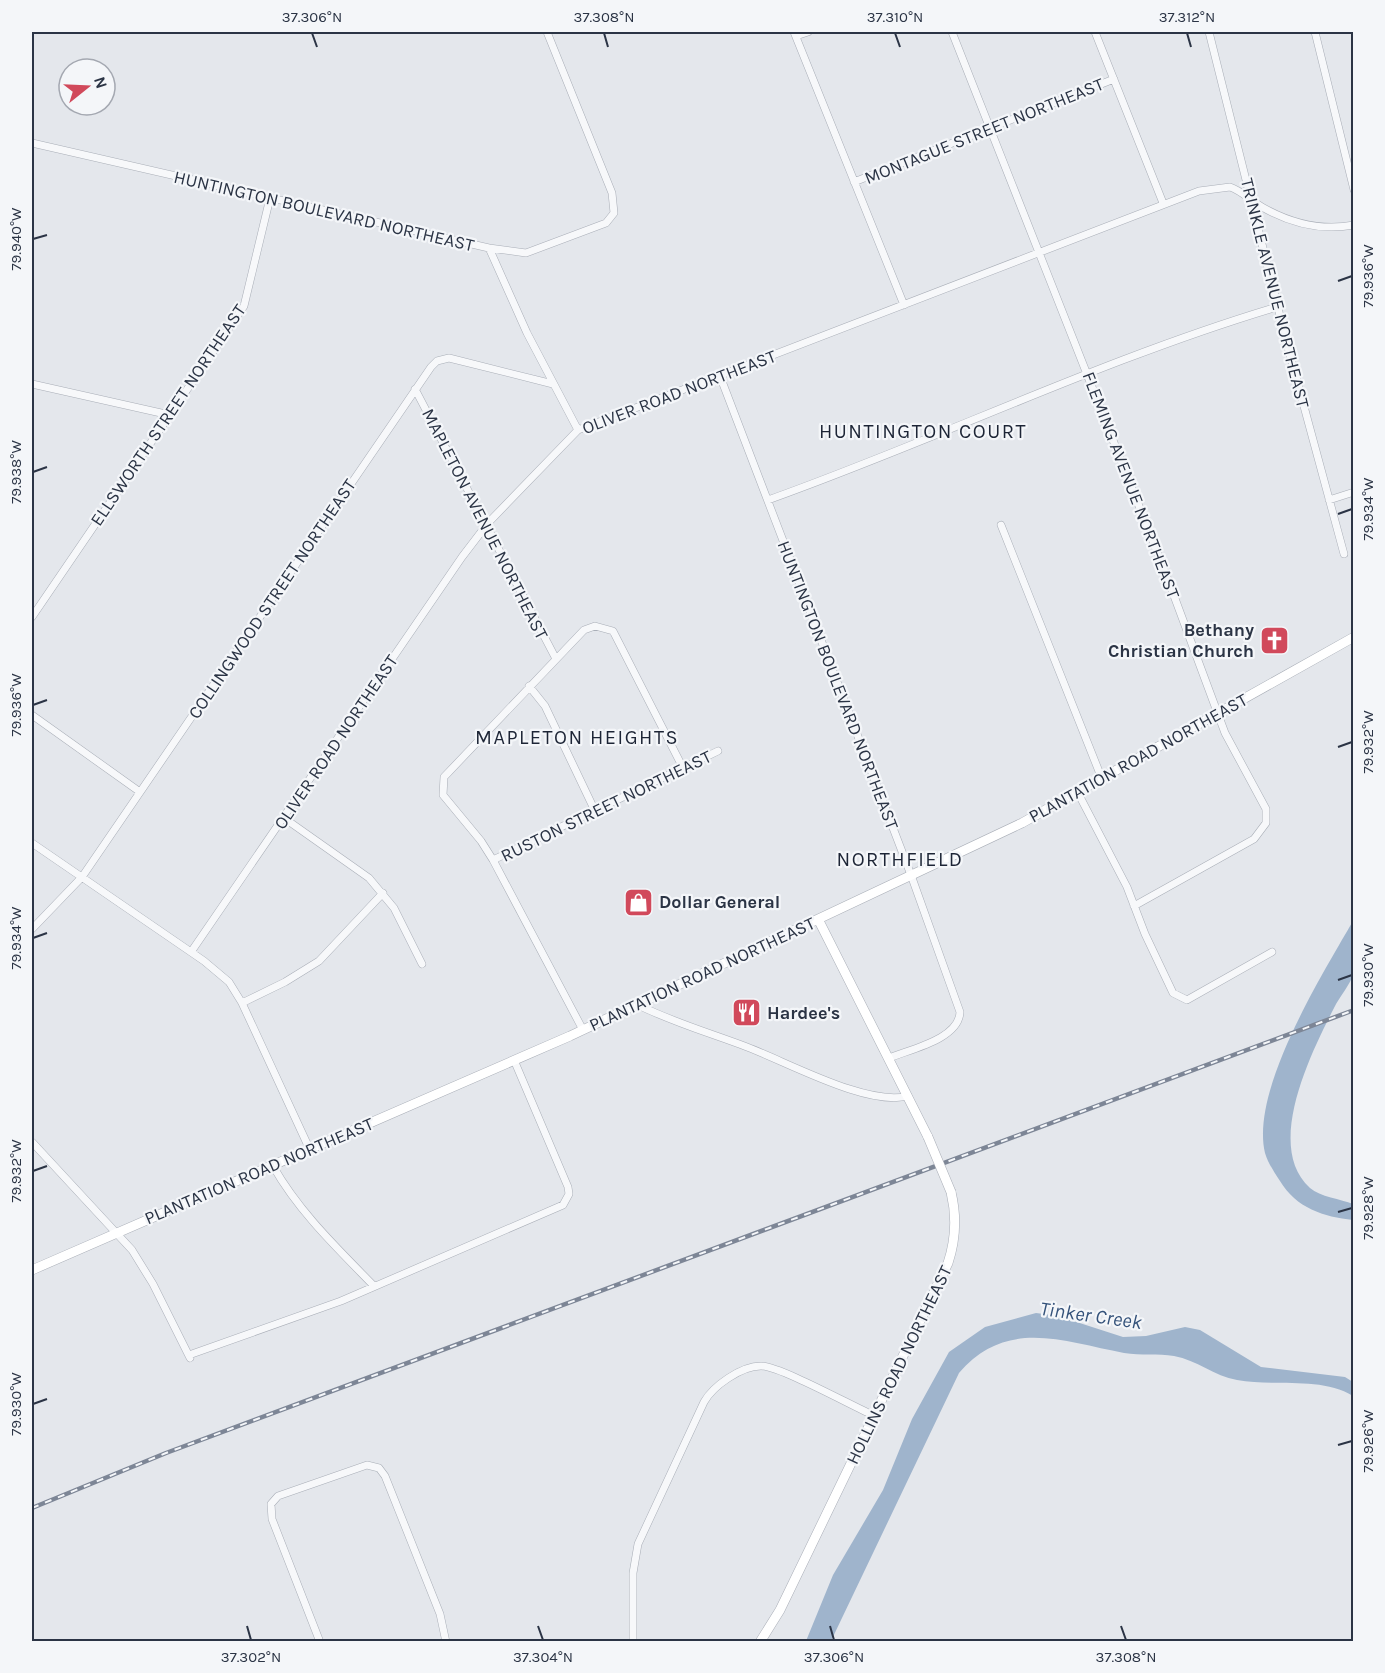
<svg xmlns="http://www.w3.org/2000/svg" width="1385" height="1673" font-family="Karla,sans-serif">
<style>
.water{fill:#9fb4cc}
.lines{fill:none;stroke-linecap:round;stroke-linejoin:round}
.street-casing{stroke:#a9aeb7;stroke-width:8}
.secondary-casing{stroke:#a9aeb7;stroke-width:10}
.street{stroke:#f7f8fa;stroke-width:7}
.secondary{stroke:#fff;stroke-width:9}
.rail-casing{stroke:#7d8696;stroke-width:4.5}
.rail{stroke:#f4f6f9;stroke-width:2;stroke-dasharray:7;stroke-linecap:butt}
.secondary-bridge-casing{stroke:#a9aeb7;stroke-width:10;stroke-linecap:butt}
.secondary-bridge{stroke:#fff;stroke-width:9}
.ticks{fill:none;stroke:#2b3445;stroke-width:2}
.labels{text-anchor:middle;stroke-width:4.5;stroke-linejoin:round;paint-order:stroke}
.street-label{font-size:18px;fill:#2b3445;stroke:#f4f6f9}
.poi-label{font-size:18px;font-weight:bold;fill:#2b3445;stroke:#f4f6f9;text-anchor:start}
.neighbourhood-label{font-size:20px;letter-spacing:1.5px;fill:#1d2536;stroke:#f4f6f9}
.water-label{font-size:20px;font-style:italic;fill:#34527a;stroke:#f4f6f9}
.neatline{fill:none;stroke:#2b3445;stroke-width:2}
.ticks-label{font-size:15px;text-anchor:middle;fill:#2b3445}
</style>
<rect width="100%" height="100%" fill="#e4e7ec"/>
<path class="water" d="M1353 921C1354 937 1357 957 1354 972 1351 984 1339 997 1334 1008 1311 1053 1264 1147 1310 1188 1320 1197 1341 1199 1353 1204V1220C1324 1217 1296 1208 1280 1181 1274 1172 1268 1163 1265 1153 1250 1090 1322 975 1353 921Z
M1036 1313 1058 1316 1123 1337 1146 1336 1185 1327 1200 1330 1261 1367 1345 1377 1353 1382V1396C1321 1376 1274 1387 1237 1380 1214 1376 1197 1360 1174 1356 1158 1353 1141 1356 1124 1353 1064 1342 1007 1317 959 1373L831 1641H806L833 1575 883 1490 912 1419 949 1352 985 1327Z"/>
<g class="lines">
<defs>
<path id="street" d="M794 32 904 305
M952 32 1167 577 1225 733 1266 809V823L1254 839 1134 906
M1095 32 1163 203
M1209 32 1286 340 1344 554
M1315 32 1354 190
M796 36 808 32
M32 143 489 248 527 333 578 430
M854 182 1114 79
M489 248 526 253 606 223 614 213 612 193 547 32
M720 376 911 875 960 1012C959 1039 911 1049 889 1058
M32 384 170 415
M415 389 556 659
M768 500C939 439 1103 359 1277 307
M1329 500 1354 492
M1001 525 1102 779
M32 617 244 306 270 198
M529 686 545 706 595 811
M32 715 140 792
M1078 793 1127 887 1145 934 1173 993 1187 1000 1272 952
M284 818 369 878 394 908 422 964
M32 843 204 961 229 982 242 1003 310 1150
M493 860 718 751
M32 929 82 877 431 367 437 361 449 358 553 384
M191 952 462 557 488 523 578 430 1199 191 1230 187C1242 191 1251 201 1262 207 1290 223 1322 231 1354 225
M242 1003 285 982 319 961 383 893
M636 1004C672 1022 710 1033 747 1047 787 1062 868 1107 908 1096
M583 1030 493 860 481 841 443 795 444 777 584 630 595 626 613 631 683 768
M32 1142 132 1250 153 1284 190 1358
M273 1166C299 1212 338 1249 374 1286
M189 1355 341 1301 563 1205 569 1194 568 1187 514 1060
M320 1642 272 1519 271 1504 278 1496 367 1465 379 1468 385 1476 440 1614 446 1642
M633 1642V1573L638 1544 704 1402C713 1386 741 1366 761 1366 780 1366 852 1406 875 1416"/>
<path id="secondary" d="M818 919 928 1137
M32 1270 570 1036 1022 823 1354 637
M760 1642 780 1610 948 1263C956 1239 957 1217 951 1192"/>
</defs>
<use href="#street" class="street-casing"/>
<use href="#secondary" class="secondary-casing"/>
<use href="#street" class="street"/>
<use href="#secondary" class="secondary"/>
<defs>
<path id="rail" d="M32 1508 166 1453 1354 1010"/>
</defs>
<use href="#rail" class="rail-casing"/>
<use href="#rail" class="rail"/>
<defs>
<path id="secondary-bridge" d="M928 1137 951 1192"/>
</defs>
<use href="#secondary-bridge" class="secondary-bridge-casing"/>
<use href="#secondary-bridge" class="secondary-bridge"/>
</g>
<path class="ticks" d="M312 33 317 47M604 33 608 47M895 33 900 47M1187 33 1191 47M33 239 47 235M1338 281 1352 276M33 472 47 467M1338 514 1352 509M33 705 47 700M1338 747 1352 742M33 938 47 933M1338 980 1352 975M33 1171 47 1166M1338 1212 1352 1208M33 1404 47 1399M1338 1445 1352 1441M247 1626 251 1640M538 1626 543 1640M830 1626 834 1640M1121 1626 1126 1640"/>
<defs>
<symbol id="church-square" viewBox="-11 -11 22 22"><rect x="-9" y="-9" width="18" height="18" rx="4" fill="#d1495b" stroke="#f4f6f9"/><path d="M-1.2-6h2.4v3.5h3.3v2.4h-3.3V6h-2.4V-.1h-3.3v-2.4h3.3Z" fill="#fff"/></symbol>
<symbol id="shop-square" viewBox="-11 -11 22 22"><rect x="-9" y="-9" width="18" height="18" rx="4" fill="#d1495b" stroke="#f4f6f9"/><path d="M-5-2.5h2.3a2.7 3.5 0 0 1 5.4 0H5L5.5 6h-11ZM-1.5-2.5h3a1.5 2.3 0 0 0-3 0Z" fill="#fff"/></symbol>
<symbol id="restaurant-square" viewBox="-11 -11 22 22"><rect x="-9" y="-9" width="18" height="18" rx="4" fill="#d1495b" stroke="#f4f6f9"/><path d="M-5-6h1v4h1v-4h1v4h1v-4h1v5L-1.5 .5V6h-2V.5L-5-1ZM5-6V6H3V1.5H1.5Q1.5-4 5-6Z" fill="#fff"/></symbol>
</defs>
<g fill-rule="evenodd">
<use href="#church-square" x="1258" y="624" width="33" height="33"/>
<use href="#shop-square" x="622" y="886" width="33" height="33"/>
<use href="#restaurant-square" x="730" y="996" width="33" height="33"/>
</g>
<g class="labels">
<g class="street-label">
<text transform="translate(984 131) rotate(-22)" y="6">MONTAGUE STREET NORTHEAST</text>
<text transform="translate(324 211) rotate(13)" y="6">HUNTINGTON BOULEVARD NORTHEAST</text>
<text transform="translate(1275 293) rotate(76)" y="6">TRINKLE AVENUE NORTHEAST</text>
<text transform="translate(679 392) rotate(-21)" y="6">OLIVER ROAD NORTHEAST</text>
<text transform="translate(168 415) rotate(-56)" y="6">ELLSWORTH STREET NORTHEAST</text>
<text transform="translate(1131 485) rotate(69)" y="6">FLEMING AVENUE NORTHEAST</text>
<text transform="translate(485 524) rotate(63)" y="6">MAPLETON AVENUE NORTHEAST</text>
<text transform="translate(272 599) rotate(-56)" y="6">COLLINGWOOD STREET NORTHEAST</text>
<text transform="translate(838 685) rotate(69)" y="6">HUNTINGTON BOULEVARD NORTHEAST</text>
<text transform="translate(336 742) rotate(-56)" y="6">OLIVER ROAD NORTHEAST</text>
<text transform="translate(1138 758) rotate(-29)" y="6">PLANTATION ROAD NORTHEAST</text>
<text transform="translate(606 806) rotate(-26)" y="6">RUSTON STREET NORTHEAST</text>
<text transform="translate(702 974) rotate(-25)" y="6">PLANTATION ROAD NORTHEAST</text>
<text transform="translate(259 1171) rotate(-23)" y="6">PLANTATION ROAD NORTHEAST</text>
<text transform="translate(899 1365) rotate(-64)" y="6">HOLLINS ROAD NORTHEAST</text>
</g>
<g class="poi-label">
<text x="1254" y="636" text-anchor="end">Bethany<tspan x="1254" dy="21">Christian Church</tspan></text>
<text x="659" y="908">Dollar General</text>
<text x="767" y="1019">Hardee's</text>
</g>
<g class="neighbourhood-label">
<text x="923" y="438">HUNTINGTON COURT</text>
<text x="577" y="744">MAPLETON HEIGHTS</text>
<text x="900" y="866">NORTHFIELD</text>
</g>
<g class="water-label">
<text transform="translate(1091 1315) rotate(8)" y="7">Tinker Creek</text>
</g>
</g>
<rect width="1385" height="1673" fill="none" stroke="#f4f6f9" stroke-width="66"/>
<g transform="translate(87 87) rotate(72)"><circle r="28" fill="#f4f6f9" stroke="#a4a8b1" stroke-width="1.5"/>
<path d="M0-4.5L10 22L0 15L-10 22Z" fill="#d1495b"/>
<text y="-9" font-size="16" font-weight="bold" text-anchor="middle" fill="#2b3445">N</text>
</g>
<rect x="33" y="33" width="1319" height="1607" class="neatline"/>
<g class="ticks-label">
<text x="312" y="22">37.306°N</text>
<text x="604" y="22">37.308°N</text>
<text x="895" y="22">37.310°N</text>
<text x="1187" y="22">37.312°N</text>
<text transform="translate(16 239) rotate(-90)" y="5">79.940°W</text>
<text transform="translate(1368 276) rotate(-90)" y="5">79.936°W</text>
<text transform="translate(16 472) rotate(-90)" y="5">79.938°W</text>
<text transform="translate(1368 509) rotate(-90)" y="5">79.934°W</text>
<text transform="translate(16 705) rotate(-90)" y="5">79.936°W</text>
<text transform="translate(1368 742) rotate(-90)" y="5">79.932°W</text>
<text transform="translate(16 938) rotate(-90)" y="5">79.934°W</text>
<text transform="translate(1368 975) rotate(-90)" y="5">79.930°W</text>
<text transform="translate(16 1171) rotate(-90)" y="5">79.932°W</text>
<text transform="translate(1368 1208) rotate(-90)" y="5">79.928°W</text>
<text transform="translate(16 1404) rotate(-90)" y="5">79.930°W</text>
<text transform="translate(1368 1441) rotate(-90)" y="5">79.926°W</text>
<text x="251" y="1662">37.302°N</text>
<text x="543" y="1662">37.304°N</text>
<text x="834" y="1662">37.306°N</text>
<text x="1126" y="1662">37.308°N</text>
</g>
</svg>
